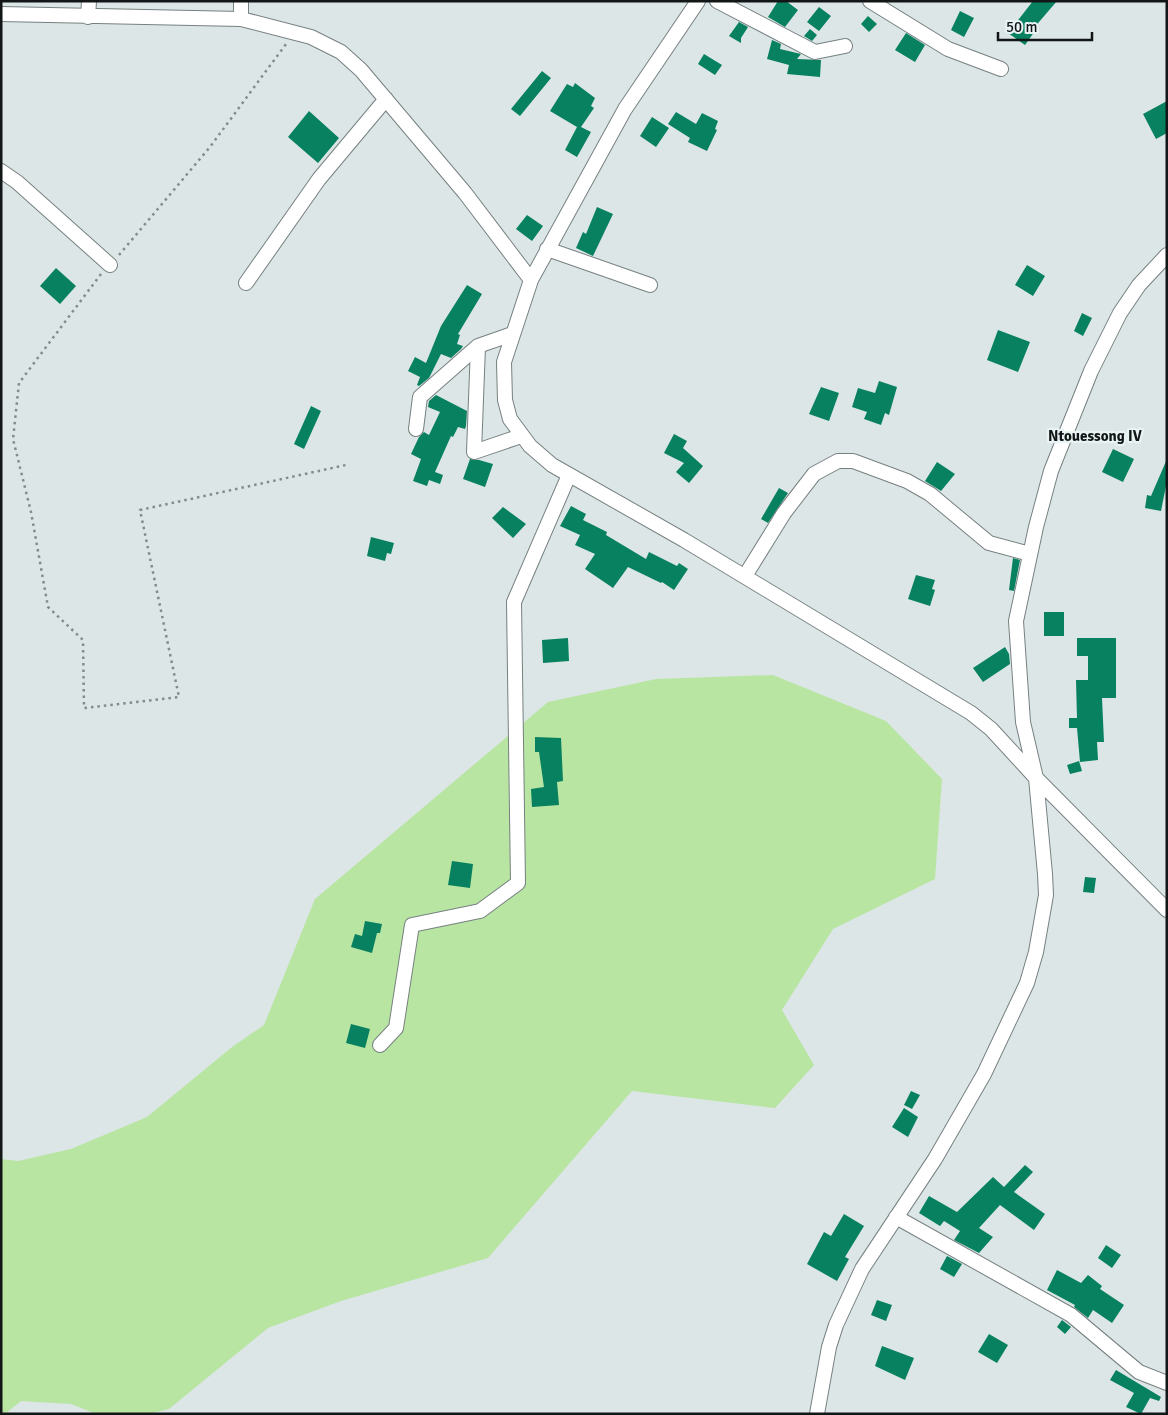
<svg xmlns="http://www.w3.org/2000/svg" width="1168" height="1415" font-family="Signika,sans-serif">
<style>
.green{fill:#b9e5a3}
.building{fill:#078160}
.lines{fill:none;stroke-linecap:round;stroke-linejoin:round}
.minor-casing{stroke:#778080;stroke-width:16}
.path{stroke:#838b8b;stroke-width:2.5;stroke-dasharray:2.5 4;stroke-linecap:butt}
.minor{stroke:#fff;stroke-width:14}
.labels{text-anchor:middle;stroke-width:4.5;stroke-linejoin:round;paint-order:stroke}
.quarter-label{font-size:15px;font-weight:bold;fill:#121616;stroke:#e9f3f4}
</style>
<rect width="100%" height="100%" fill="#dce6e6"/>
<path class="green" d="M773 675 886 721 942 779 935 879 833 929 782 1010 814 1065 775 1108 632 1091 488 1258 341 1301 268 1328 169 1409 149 1414H96L71 1404 21 1401 5 1414H1V1159L18 1161 71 1149 147 1117 232 1047 264 1025 315 899 548 702 656 679Z"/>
<path class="building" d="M778 1H786L798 10 785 27 768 17Z
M1033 1H1057L1033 29 1035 31 1025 45 1008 33Z
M819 7 831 16 819 31 807 22Z
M960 11 974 18 964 37 951 30Z
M868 16 877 24 869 32 861 24Z
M739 22 748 27 741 38V43L729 36Z
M810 29 817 35 812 41 804 36Z
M906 33 925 45 915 62 895 50Z
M772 40 781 44 780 49 801 54 797 59 821 60 820 77 787 74 789 65 767 59Z
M704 54 722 65 715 75 698 64Z
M542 71 551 78 520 116 511 109Z
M575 83 595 98 591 106 594 108 581 127 591 132 577 157 565 150 577 127 550 111 567 84 573 87Z
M1167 101V133L1156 139 1143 114Z
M309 111 339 138 318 163 288 137Z
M676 112 696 124 702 113 718 121 715 129 717 130 707 151 688 142 690 138 668 124Z
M652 117 669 128 656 147 640 136Z
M597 207 613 214 593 256 576 248 583 232 586 234Z
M527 215 543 226 532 241 516 229Z
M1027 265 1045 276 1033 296 1015 285Z
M56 268 76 286 60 304 40 286Z
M467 285 482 294 458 334 460 335 457 344 463 346 461 349 451 358 441 354 429 378 419 386 417 385 420 377 408 371 415 357 426 363 441 326Z
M1082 313 1092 318 1083 336 1074 331Z
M998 330 1030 342 1018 372 987 360Z
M879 381 897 387 889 415 885 413 881 425 864 419 867 412 852 407 858 388 875 393Z
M821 387 839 393 829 421 809 414Z
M436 395 467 411 466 426 465 429 458 427 453 437 451 436 435 472 443 475 440 484 429 480 427 486 413 481 421 459 411 454 419 437 424 432 429 435 440 412 428 407 429 401Z
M311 406 321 411 304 449 294 444Z
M674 434 687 441 683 448 703 466 689 483 676 472 684 463 664 453Z
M1113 449 1134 459 1123 482 1102 472Z
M470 459 479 460 493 464 485 487 463 479Z
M1167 459V481L1161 511 1145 508 1147 495 1151 496Z
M937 462 955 474 941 491 925 481Z
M779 488 788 493 768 523 761 519Z
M571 506 586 514 583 520 607 532 606 535 646 559 649 552 677 566 679 563 688 569 674 590 662 582 661 583 628 567 613 588 585 569 595 554 575 545 580 535 560 526Z
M503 507 526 524 513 538 492 518Z
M371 537 394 543 391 554 387 553 385 561 367 556Z
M1013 558 1020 560 1014 591 1009 590Z
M916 575 935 580 932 589 935 590 930 606 908 599Z
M1044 612H1064V636H1044Z
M568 638 569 661 543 663 542 640Z
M1077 638H1116V698H1102L1104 742H1097L1098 760 1080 762 1077 728H1069V718H1077L1076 680H1088V656H1077Z
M1005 647 1009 654 1010 664 983 682 973 668Z
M535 737 561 738 563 781 557 782 559 805 532 807 531 789 544 787 539 752H535Z
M1079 761 1082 771 1070 774 1067 765Z
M452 861 473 864 470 888 448 885Z
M1085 877 1096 878 1094 893 1083 892Z
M365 921 382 924 380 933H377L372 953 351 947 355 934 362 936Z
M351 1024 370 1029 365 1048 346 1043Z
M911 1091 920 1095 912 1109 904 1105Z
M904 1108 918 1117 908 1137 892 1127Z
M1025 1165 1033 1172 1014 1192 1045 1214 1034 1230 1000 1205 979 1228 993 1237 979 1253 954 1240 960 1231 944 1221 940 1226 919 1213 929 1196 957 1212 993 1177 1004 1187Z
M844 1214 864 1226 845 1257 849 1259 837 1281 807 1264 824 1232 831 1236Z
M1106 1245 1121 1255 1112 1268 1098 1258Z
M947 1256 962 1264 954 1277 940 1269Z
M1057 1270 1081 1283 1088 1275 1102 1286 1100 1289 1124 1305 1112 1323 1093 1310 1088 1318 1074 1307 1075 1305 1047 1290Z
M877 1300 892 1305 886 1321 871 1315Z
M1062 1320 1071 1327 1065 1334 1057 1327Z
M989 1334 1008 1345 997 1363 978 1352Z
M882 1346 914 1358 905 1380 875 1366Z
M1116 1370 1161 1397 1159 1401 1150 1398 1141 1414 1126 1407 1134 1393 1110 1380Z"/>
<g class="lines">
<defs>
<path id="minor" d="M241 1V19
M698 1 625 109 531 280 504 362 505 400 510 419 530 446 552 465 684 540 971 713 991 729 1036 778 1167 910
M717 1 815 52 845 46
M870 1 948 49 1001 69
M1 14 241 19 311 37 341 52 361 70 465 193 531 280
M88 17 89 1
M1 171 17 182 110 265
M547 249 650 285
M246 283 319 179 386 99
M478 346 474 452 521 436
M416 429 420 397 478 346 512 334
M745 576 784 513 814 474 838 461H853L907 481 930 494 989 543 1030 554
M380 1045 396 1028 412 925 480 911 518 883 514 602 569 475
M896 1217 1071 1315 1139 1372 1167 1383
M817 1414 829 1347 836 1325 862 1269 935 1159 984 1074 1027 983 1036 952 1046 895 1045 874 1036 778 1023 722 1016 621 1036 527 1051 471 1091 371 1120 313 1139 285 1167 255"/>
</defs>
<use href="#minor" class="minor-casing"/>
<path class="path" d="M119 255 210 147 286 44
M101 274 19 383 13 439 31 512 48 607 83 640 84 708 179 697 140 510 346 465"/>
<use href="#minor" class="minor"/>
</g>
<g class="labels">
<g class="quarter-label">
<text x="1095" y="441">Ntouessong IV</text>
</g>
</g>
<rect width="1168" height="1415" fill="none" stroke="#121616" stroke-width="5"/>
<path d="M998 32v8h94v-8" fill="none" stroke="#121616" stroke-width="2.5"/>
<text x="1006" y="32" font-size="15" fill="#121616" stroke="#e9f3f4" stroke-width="4" paint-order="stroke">50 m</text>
</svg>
